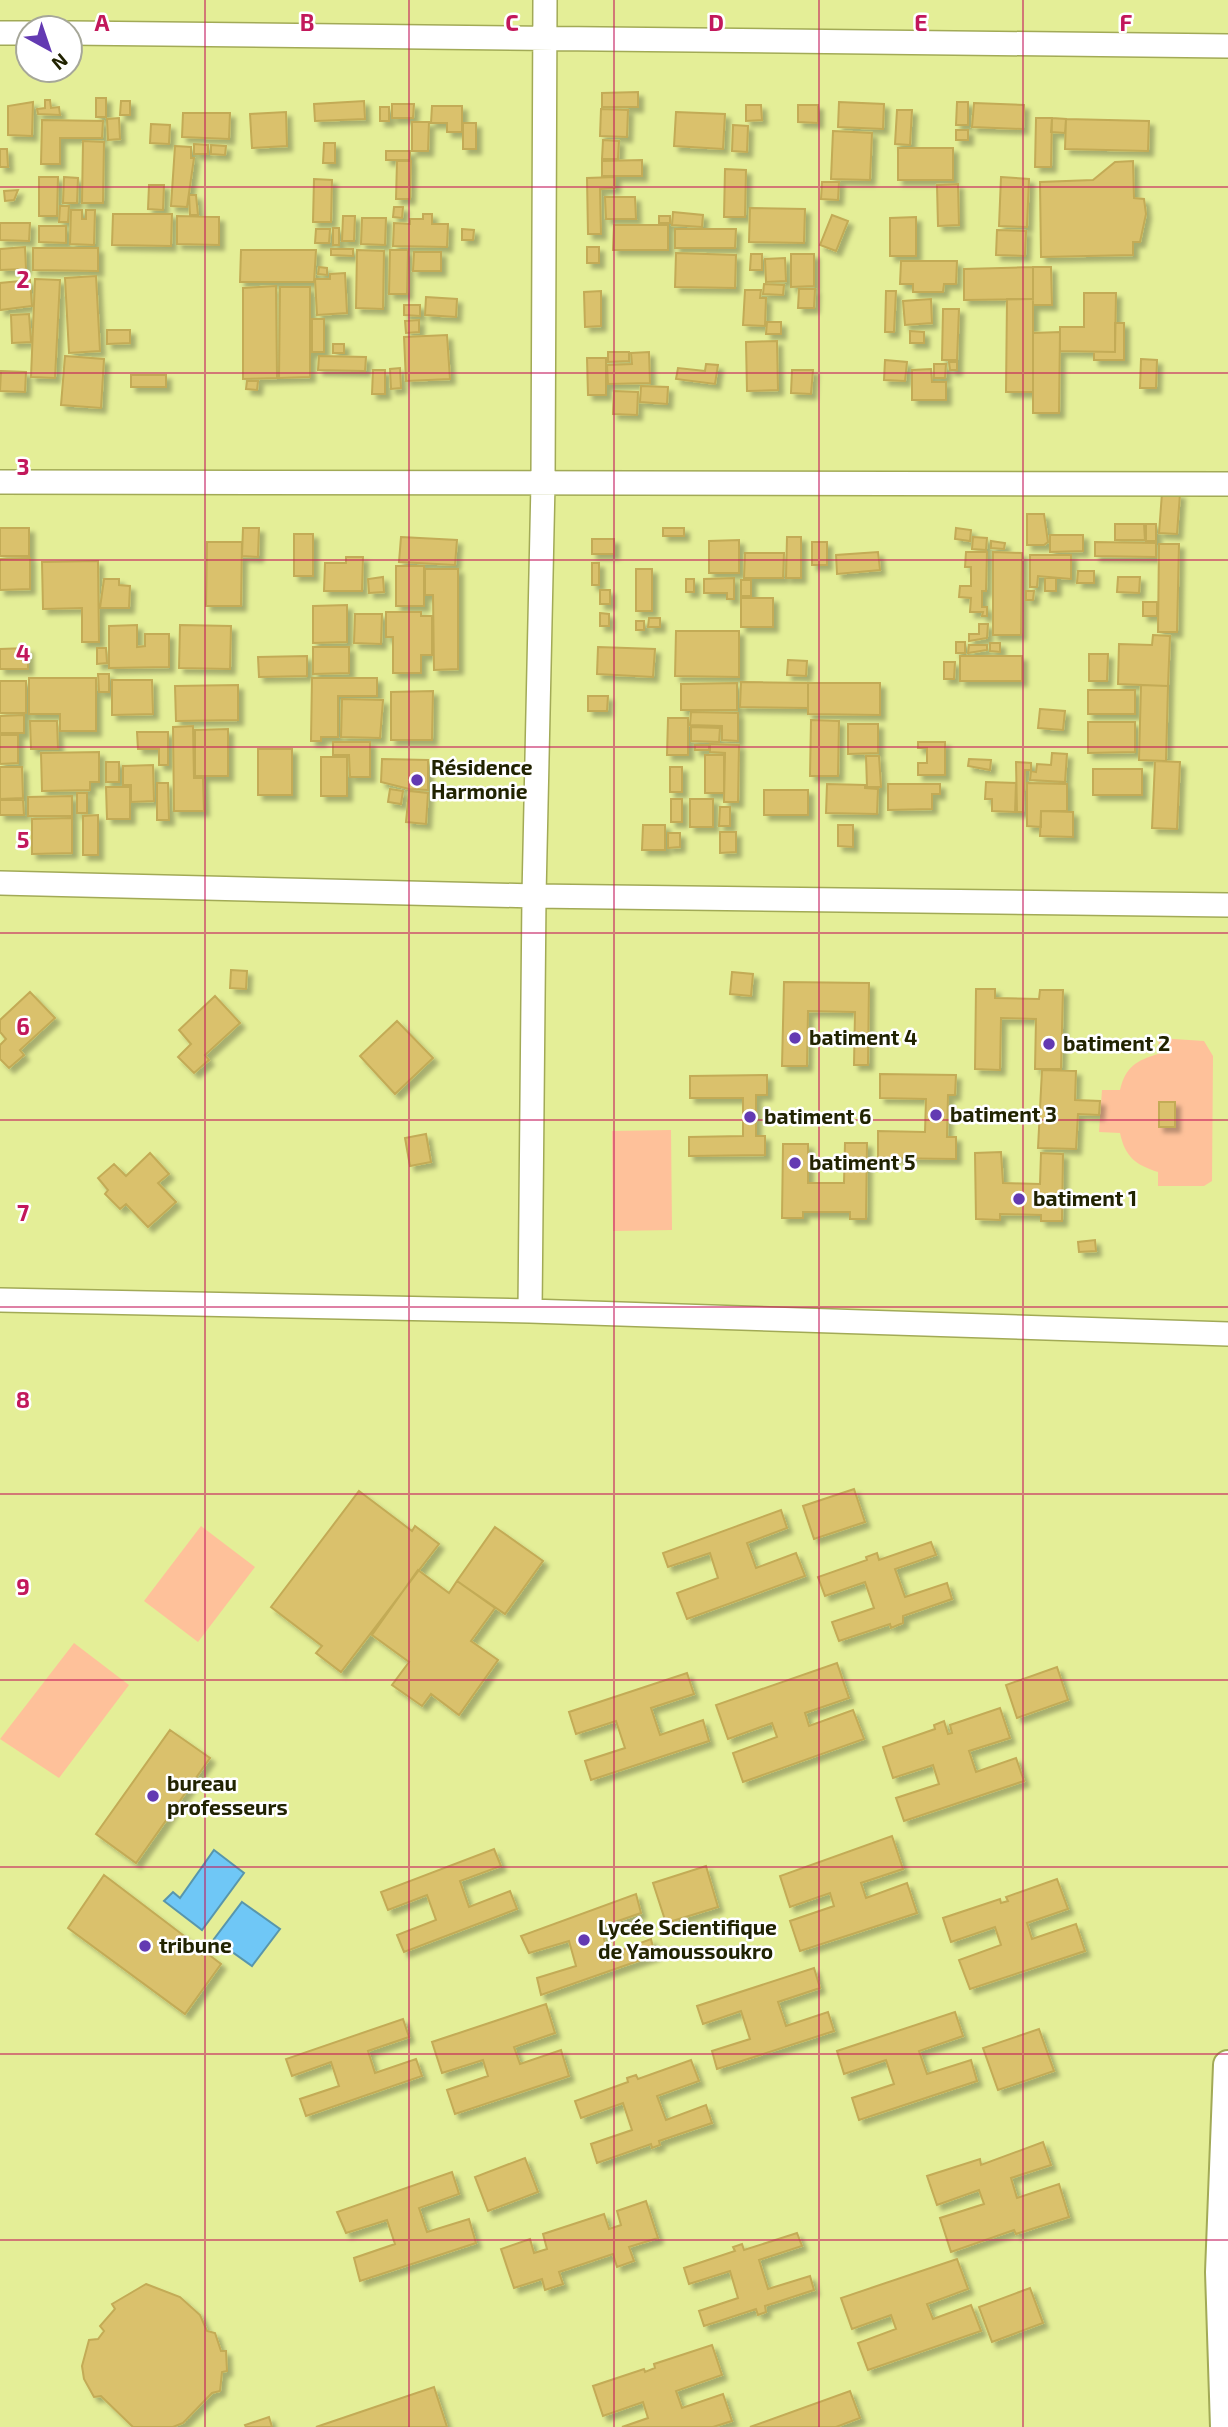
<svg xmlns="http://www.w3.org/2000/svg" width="1228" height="2427" font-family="'Exo 2',sans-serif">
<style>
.green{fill:#fec19a}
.water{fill:#6fc7f6;stroke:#5896ac;stroke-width:2}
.building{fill:#dac16c;stroke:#c3ab56;stroke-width:2;filter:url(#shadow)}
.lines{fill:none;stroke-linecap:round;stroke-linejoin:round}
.minor-casing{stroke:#a2aa56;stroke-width:26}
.tertiary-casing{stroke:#a2aa56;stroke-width:32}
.minor{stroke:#fff;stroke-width:23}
.tertiary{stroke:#fff;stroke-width:28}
.grid{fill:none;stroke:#c2185b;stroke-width:2;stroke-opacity:0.55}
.poi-dot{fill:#633ab2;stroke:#fff;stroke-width:2.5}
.labels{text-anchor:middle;stroke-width:5;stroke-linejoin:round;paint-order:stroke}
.poi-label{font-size:21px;font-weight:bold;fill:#212301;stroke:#fff;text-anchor:start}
.grid-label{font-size:23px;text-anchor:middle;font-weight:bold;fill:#c2185b;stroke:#fff;stroke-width:5;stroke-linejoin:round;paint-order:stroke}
</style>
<defs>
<filter id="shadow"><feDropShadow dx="5" dy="5" stdDeviation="2" flood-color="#0004"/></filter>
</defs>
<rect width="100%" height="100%" fill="#e4ee97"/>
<path class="green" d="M1159 1038 1204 1041 1213 1056 1212 1181 1204 1186H1158V1172C1136 1165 1125 1157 1120 1133L1099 1132 1102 1090H1120C1126 1066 1136 1061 1158 1054Z
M671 1130 672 1230 613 1231 612 1131Z
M201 1526 255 1567 198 1642 144 1601Z
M74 1643 129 1685 59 1778 0 1739Z"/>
<path class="water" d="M214 1850 244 1873 202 1930 164 1901 173 1892 180 1898Z
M242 1902 280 1929 252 1966 214 1939Z"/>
<path class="building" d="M638 92V107H602V93Z
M96 98H106V117H96Z
M45 100H50L51 108 59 107 60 115 38 114 37 109 45 108Z
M121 101H130V115H120Z
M364 101 365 119 315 121 314 104Z
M33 102 32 136 8 135V106Z
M839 102 884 104 883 129 838 127Z
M957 102H968V125H956Z
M974 103 1024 105 1023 129 972 127Z
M392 104H414L413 118H392Z
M746 105H761L762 120 746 121Z
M798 105H818V123L798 122Z
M432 106H462V132H447V123H431Z
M380 107H389V121H380Z
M601 109 628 110 627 137 600 136Z
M897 110H912L910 145 895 144Z
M286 112 287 146 252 148 250 114Z
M676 112 725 114 723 149 674 146Z
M183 113H230L229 139 182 137Z
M119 118 120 139 108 140 107 119Z
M1036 118H1052L1051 167H1035Z
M1052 118 1066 119 1065 133 1051 132Z
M1066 119 1149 121 1148 151 1065 149Z
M42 120 103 121 102 138H60V164H41Z
M412 122H429L428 151H412Z
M463 123H476V149H463Z
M151 124 170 125 169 144 150 143Z
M733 125 748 126 747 152 732 151Z
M956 130H968V140H956Z
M833 131 872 133 870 180 831 179Z
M603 140 619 141 618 159H602Z
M83 141 104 142 103 203H82Z
M324 143H335V163H323Z
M194 144 208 145V154H194Z
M211 145 226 146 225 155 211 154Z
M175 146 191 147V158H194L187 207 171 206Z
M898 148H953V180H898Z
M0 149H7L8 167H0Z
M386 151H410V160H386Z
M642 160V176H602V161Z
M397 161H411L410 199H396Z
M1133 161 1134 198 1144 199 1146 214 1140 242H1133V255L1041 257 1040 182 1093 180 1115 162Z
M725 169 746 170 745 217H724Z
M39 177H58L57 216H39Z
M64 177 78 178 77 203H63Z
M615 177V188L600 189 601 234H588L587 178Z
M1001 177 1029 179 1027 227 999 226Z
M314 179 332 180 331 222H313Z
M822 182H839L838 200 821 199Z
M958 184 959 225 938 226 937 185Z
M149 185H164L163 210 148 209Z
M18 190 14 200 5 201 4 191Z
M189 195H196L198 215H190Z
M605 197H635L636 219H606Z
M60 206H69L68 222H59Z
M394 207H403L402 218 393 217Z
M750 208 805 209 804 243 749 242Z
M71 210H82V219H86V210H95L94 245 70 244Z
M673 212 703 215 702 227 672 225Z
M113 214H172L171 246 112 245Z
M423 214H432V224H448L447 247 393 246 394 223 410 224V219H423Z
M832 215 848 221 836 251 820 245Z
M177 216 219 217V245L177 244Z
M343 216H355L354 241H342Z
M659 216H670V223H659Z
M916 217V256H890V218Z
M362 218H386L385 245 361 244Z
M0 223H30L29 241 0 240Z
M614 225H668V250H613Z
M39 226H66V243L39 242Z
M333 228H339V245H333Z
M316 229H330L329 243H315Z
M462 229 474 230 473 240H462Z
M675 229H736L735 248H675Z
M997 230 1026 231 1025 256 996 255Z
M25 247 26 269 0 270V249Z
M587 247H599V263H587Z
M33 248H98V271L33 270Z
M331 249H353V256L331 255Z
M241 250H316L314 282H240Z
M357 250 384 251 383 309 356 308Z
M390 250H408L407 294H389Z
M414 252H441V271H413Z
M676 253 736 255 735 288 675 287Z
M751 254H762V270H750Z
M791 254H814V286L791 287Z
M785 258 786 281 766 282 765 259Z
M901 261H957L956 284H944L943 292H913V284H900Z
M319 267 327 268V275L318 274Z
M1033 267H1051L1052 305H1033Z
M1033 267V299L964 300V269Z
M345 273 347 313 317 315 315 279H330V274Z
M96 276 100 351 69 353 65 278Z
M35 279 60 280 55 378 31 377Z
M30 280 32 306 0 310V283Z
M764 284 784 285 783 295 763 294Z
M276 286 277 378 243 379V288Z
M280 287H310V377L279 378Z
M799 289H815L814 308H798Z
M745 290H761L760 298H766L765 326 743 325Z
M601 291V326L585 327 584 292Z
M886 291H896L894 332H885Z
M1084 293H1116L1115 352 1060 351V327H1084Z
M426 297 457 299 456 317 425 315Z
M931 299 932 323 905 325 903 301Z
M1007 299H1033V392H1006Z
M404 305H420V316L404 315Z
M943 309H959L957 360H942Z
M29 314 31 342 12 343 11 315Z
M312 319H324V352H312Z
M419 320V332L406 333 405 321Z
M767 322H781V334H766Z
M1115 323H1124V360H1094V352H1115Z
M107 330H130V343L107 344Z
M910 331 924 332V343H910Z
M1060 332 1059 413H1033V333Z
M447 335 450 379 406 381 404 337Z
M777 341 778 390 747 391 746 342Z
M333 344H344V353H333Z
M608 352H629V361L608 362Z
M649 352 650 383 608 384 607 365 632 364 631 353Z
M65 356 104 359 101 408 61 405Z
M319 356 366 357 365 371 318 370Z
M587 358H606V395H588Z
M1141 359 1157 360 1156 388H1140Z
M885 360 907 362 905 381 884 380Z
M949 362H957V370H950Z
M706 364 718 365 715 384 676 379 678 368 705 371Z
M934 364H946L945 378H934Z
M400 368 401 388 391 389 390 369Z
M931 369 932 382H946V400H912V370Z
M373 370H385V394H372Z
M792 370H813L811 394 791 393Z
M1 371 26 372 25 392 0 391Z
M131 375H166V387H131Z
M247 381H258L257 390 246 389Z
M641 386 668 387 667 404 640 402Z
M614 391 638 392 637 415 613 414Z
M1162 493 1180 494 1177 534 1159 533Z
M1027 514H1044L1048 542 1044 545H1027Z
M1115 524H1144L1145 540H1115Z
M1146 524H1156V541H1146Z
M0 528H29V556H0Z
M243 528H259L258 557 242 556Z
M663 528H684V536H663Z
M956 528 971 530 970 541 955 539Z
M294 534H313V576H294Z
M1050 535H1083V551L1050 552Z
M401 537 457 540 455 565 399 562Z
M787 537H801V578H786Z
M973 537 987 538 986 550 972 549Z
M592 539H614V554H592Z
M739 540V573H709V541Z
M991 541 1005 543 1004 549 991 548Z
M207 542H242L241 606H206Z
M812 542H827V565H812Z
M1095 542 1156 543V557L1095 556Z
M1159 544H1179L1177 632H1158Z
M878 552 880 570 837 574 836 555Z
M966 552H987L986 591H982V607H987V616H982L983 612H970L971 598 959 597 960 586H971V567H965Z
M993 552 1022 553 1021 635H993Z
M745 553H784L783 578H744Z
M1030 555H1071V579L1038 576 1037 587H1030Z
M346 557H363L362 591H324L325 563H346Z
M30 558V589L0 590V559Z
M98 561 99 642H82V608L43 609 42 562Z
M592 563H599V585H592Z
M396 566H424V606H396Z
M425 569H458V669L434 670 433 595H425Z
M636 569H652V611H636Z
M1078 571H1094V583H1077Z
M383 577 384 592 369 593 368 579Z
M1118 577H1140L1139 593 1117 592Z
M734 578V599H727V593H704V579Z
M1045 578H1056V591H1045Z
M104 579H119V585L130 586 129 608H100Z
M686 579H694V592H686Z
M741 580H751V596H741Z
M600 590H610V604H600Z
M1026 591H1034L1033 600H1026Z
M741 598H773V627H741Z
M1143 602H1157V616H1143Z
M347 605V642L313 643V606Z
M386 612H421V616H432V655H421V673H393V637H386Z
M600 613 609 614V626H600Z
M355 614H382L381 644 354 643Z
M649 618H660V627H648Z
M636 621H644V630H636Z
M979 624H988L987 638 969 641V634H979Z
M137 625V647L145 646V634H169V667L109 668V626Z
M180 625 231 626 230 669 179 668Z
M676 631H739V677L675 676Z
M1153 635 1170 636 1168 686 1118 684 1119 644 1152 645Z
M956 642H965V653H956Z
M990 643H1000V652L990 651Z
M969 645H987V650L968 653Z
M313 647H349V673L313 674Z
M598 647 655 649 653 677 597 674Z
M28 648V669H0V649Z
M97 648H106L107 663 97 664Z
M1089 654H1108L1107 681H1089Z
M307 656V676L259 677 258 657Z
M960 656H1022V681H960Z
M788 660 807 661 806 676 787 675Z
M944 662H955L954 679H944Z
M98 674H109V692H99Z
M29 678H96V731H60V714H29Z
M312 678H377V696H338V737H321V741H311Z
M112 680H152L153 714 112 715Z
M0 681H26V713H0Z
M741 682 808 683V708L740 707Z
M737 683V710H681V684Z
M808 683H880V715L808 714Z
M238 685V720L176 721 175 686Z
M1141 685 1168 686 1166 761 1139 760Z
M1088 690H1135V714H1088Z
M433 691 432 740H391V692Z
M588 696H608L607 711H588Z
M342 699 383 700 380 738 341 737Z
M1040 709 1065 711 1063 730 1038 728Z
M691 712 738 713V741L722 740V726L690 725Z
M24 715V733H0V716Z
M668 718H688V755H667Z
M811 720 839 721 838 776H810Z
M30 721H57L58 749H31Z
M1088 722H1135V752L1088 753Z
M848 724H878V753L848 754Z
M193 726 194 778H203L204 811H174L173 727Z
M691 727 720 728 719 742 691 741Z
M228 729V776H195V730Z
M137 732H168V765H159V749H138Z
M0 735H18V763L0 764Z
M333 742H370V777H350L349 755H333Z
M918 742H945V775H918V763H927V748H918Z
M710 744 739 745 738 802H724L725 753 710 752Z
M695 745H709V750H695Z
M258 749H292V795H258Z
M99 752V782H90V790L42 791 41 753Z
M1052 753 1067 754 1065 782 1030 780 1031 771 1036 772 1037 764 1051 765Z
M705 755H724V793H705Z
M866 756H879L881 787H867Z
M321 757H347V796H321Z
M382 759 428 760V790L409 789 381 782Z
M969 759 991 760 990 770 968 766Z
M1155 761 1180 762 1177 829 1152 828Z
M106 762H119V782H106Z
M1016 762 1031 763V770H1025L1023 812H1017Z
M153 765 154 801 131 802V785H123V766Z
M0 767H22L23 798 0 799Z
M670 767H682V792H670Z
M1093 769H1142V795H1093Z
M986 782 1016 783 1015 812 992 811V799H985Z
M157 783H168L169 820H157Z
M1027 783 1067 784V811H1041V827L1027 826Z
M827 784 865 785V788L878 789 877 814 826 813Z
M888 784H940V794H932V809L888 810Z
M106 787H130V819H107Z
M390 789 403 791 401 804 388 802Z
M764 790H808V815H764Z
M409 791 428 793 426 824 406 822Z
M77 793H87V813H77Z
M72 796V816H28V797Z
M671 799H682V822H671Z
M690 799H713V827H690Z
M0 800H23L24 815H0Z
M720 807H730V826H719Z
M1041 811 1073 812V837L1040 836Z
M98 815V855H83V816Z
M72 818V853L32 854V819Z
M643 825H665V850H642Z
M838 825H853V847L838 846Z
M720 832H736V852L720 853Z
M668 833H680V847L668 848Z
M231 970 247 971 246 989 230 988Z
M732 972 753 974 751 996 730 994Z
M784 982 869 983 868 1065H854L855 1012 808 1011 807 1066H782Z
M976 989H995V998L1039 999 1040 990H1063L1061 1069H1035L1036 1019 1001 1018 1000 1070 975 1069Z
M30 992 55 1018 20 1050 24 1055 9 1068 0 1059V1045L6 1039 0 1032V1020Z
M215 996 240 1023 205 1055 209 1060 194 1073 178 1057 191 1044 179 1030Z
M397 1021 433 1058 395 1094 360 1056Z
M1042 1070 1076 1071 1075 1100 1100 1101 1099 1115 1078 1114 1076 1149 1038 1148Z
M880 1074 956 1075 955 1095H948L947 1137H956V1159L878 1158V1131L925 1132 926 1099 880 1098Z
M767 1075V1095H756V1136H765V1155L689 1156V1137L743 1136V1098H690V1076Z
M1159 1102H1175V1127H1159Z
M426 1134 431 1162 410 1166 405 1138Z
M845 1143H867L866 1219H850V1212H803V1218H782L783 1144H808V1183H844Z
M1001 1152 1003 1183 1040 1184 1041 1153 1063 1154 1062 1221H1041V1215L1000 1214V1220L976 1219 975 1153Z
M150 1153 169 1174 158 1183 176 1202 148 1227 126 1204 120 1209 105 1194 108 1190 98 1178 114 1164 126 1176Z
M1095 1240 1096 1251 1079 1252 1078 1242Z
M854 1489 865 1522 814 1539 803 1506Z
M359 1491 412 1531 415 1526 439 1544 341 1672 316 1653 322 1646 271 1607Z
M781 1510 787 1528 747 1543 756 1568 796 1553 805 1576 687 1619 677 1593 718 1578 710 1553 668 1567 663 1553Z
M495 1527 543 1561 505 1614 457 1581Z
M931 1542 936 1555 895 1569 905 1597 947 1583 952 1599 903 1616V1623L891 1628 890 1624 839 1641 832 1622 874 1608 865 1582 825 1596 818 1577 867 1560 866 1557 877 1553 879 1560Z
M418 1570 449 1593 457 1581 495 1608 471 1641 498 1660 459 1715 431 1694 422 1706 392 1685 409 1662 372 1635Z
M837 1663 849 1698 805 1713 809 1726 853 1710 864 1739 743 1782 733 1753 777 1737 772 1723 728 1739 716 1705Z
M1057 1667 1068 1700 1017 1718 1006 1685Z
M687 1673 694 1694 651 1708 660 1735 703 1720 709 1741 591 1780 585 1761 625 1748 616 1721 576 1734 569 1712Z
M1000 1708 1010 1738 969 1751 976 1772 1016 1758 1024 1781 904 1821 896 1798 939 1784 933 1765 893 1778 883 1747 935 1729 934 1725 944 1721 948 1734 952 1733 950 1725Z
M170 1730 210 1758 136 1863 96 1834Z
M892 1836 903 1869 861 1883 866 1898 907 1883 917 1913 800 1951 790 1921 834 1906 830 1893 790 1907 780 1876Z
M494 1849 501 1866 460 1881 469 1907 510 1891 517 1909 404 1952 397 1935 436 1920 427 1895 388 1910 381 1892Z
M706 1866 718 1907 666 1923 653 1883Z
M104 1875 221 1964 185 2014 68 1928Z
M1057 1879 1068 1909 1027 1923 1032 1939 1076 1924 1085 1951 970 1989 959 1960 1001 1945 995 1927 951 1942 943 1918 1000 1899 1001 1903 1008 1901 1006 1897Z
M636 1894 641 1913 601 1927 608 1955 651 1939 655 1955 541 1995 537 1978 576 1966 569 1941 529 1953 521 1936Z
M814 1968 820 1988 778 2002 786 2026 828 2012 834 2031 717 2069 712 2051 750 2039 741 2011 703 2024 697 2006Z
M546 2004 555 2033 514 2047 520 2064 561 2050 569 2076 455 2114 447 2090 488 2076 483 2060 442 2073 432 2042Z
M955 2012 963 2036 919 2051 927 2074 971 2060 977 2081 859 2120 852 2098 894 2084 886 2060 844 2074 837 2051Z
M403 2019 409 2037 368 2051 375 2073 416 2059 422 2076 306 2116 300 2099 339 2086 331 2062 292 2076 286 2059Z
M1039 2029 1054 2071 998 2090 983 2048Z
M691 2060 699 2081 657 2096 666 2120 706 2105 712 2123 659 2141 660 2145 652 2148 651 2144 597 2163 591 2144 632 2130 623 2103 581 2118 575 2101 628 2082 627 2078 636 2075 638 2079Z
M1043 2142 1051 2165 1011 2178 1017 2198 1059 2184 1069 2217 1016 2234 1014 2230 951 2252 940 2218 984 2204 979 2190 937 2205 927 2176 980 2159 981 2165Z
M525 2158 538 2192 488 2211 475 2177Z
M452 2172 459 2194 419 2208 427 2232 469 2219 476 2243 360 2281 354 2258 395 2244 387 2220 346 2233 337 2212Z
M646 2201 658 2238 629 2247 634 2261 617 2267 613 2254 559 2272 563 2284 545 2290 542 2279 514 2288 501 2249 530 2239 534 2253 547 2249 543 2234 604 2214 609 2229 621 2225 617 2211Z
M797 2233 802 2246 759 2260 768 2289 810 2276 814 2290 765 2306 766 2312 758 2315 756 2309 704 2326 699 2311 738 2298 730 2271 689 2284 684 2268 735 2251 733 2247 742 2244 744 2250Z
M957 2259 968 2289 927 2304 933 2319 971 2305 981 2331 868 2370 858 2343 896 2329 891 2315 852 2329 841 2298Z
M146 2284 180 2297 200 2315 207 2331 215 2333 221 2351H226L227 2371 222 2372 220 2391 212 2393 183 2423 173 2427H133L101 2396 94 2397 84 2379 82 2366 89 2340 98 2339 104 2331 100 2326 115 2309 112 2304Z
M1030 2288 1043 2323 992 2342 979 2307Z
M712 2345 722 2375 676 2391 682 2408 723 2394 732 2421 713 2427H622L648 2418 643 2402 603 2416 593 2386 644 2369 645 2372 655 2368 654 2364Z
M434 2387 447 2427H316Z
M850 2391 860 2418 836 2427H750Z
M269 2417 272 2427H246L245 2425Z"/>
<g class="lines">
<defs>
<path id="minor" d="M0 33H28
M70 33 1228 46
M0 482 1228 484
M0 883 534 896 1228 905
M0 1300 530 1311 1228 1334
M530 1311 534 896 543 483 545 0"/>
<path id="tertiary" d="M1225 2427 1220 2272 1228 2065"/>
</defs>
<use href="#minor" class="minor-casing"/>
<use href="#tertiary" class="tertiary-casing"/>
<use href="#minor" class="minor"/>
<use href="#tertiary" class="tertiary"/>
</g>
<path class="grid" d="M205 0V2427M409 0V2427M614 0V2427M819 0V2427M1023 0V2427M0 187H1228M0 373H1228M0 560H1228M0 747H1228M0 933H1228M0 1120H1228M0 1307H1228M0 1494H1228M0 1680H1228M0 1867H1228M0 2054H1228M0 2240H1228"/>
<g class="poi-dot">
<circle cx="417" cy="780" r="7"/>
<circle cx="795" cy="1038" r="7"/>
<circle cx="1049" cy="1044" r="7"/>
<circle cx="936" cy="1115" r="7"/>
<circle cx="750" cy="1117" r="7"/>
<circle cx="795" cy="1163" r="7"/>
<circle cx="1019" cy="1199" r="7"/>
<circle cx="153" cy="1796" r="7"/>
<circle cx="584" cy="1940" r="7"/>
<circle cx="145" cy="1946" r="7"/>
</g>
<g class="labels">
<g class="poi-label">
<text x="431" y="775">Résidence<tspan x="431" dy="24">Harmonie</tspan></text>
<text x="809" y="1045">batiment 4</text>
<text x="1063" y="1051">batiment 2</text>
<text x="950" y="1122">batiment 3</text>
<text x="764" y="1124">batiment 6</text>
<text x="809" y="1170">batiment 5</text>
<text x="1033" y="1206">batiment 1</text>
<text x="167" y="1791">bureau<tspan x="167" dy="24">professeurs</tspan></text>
<text x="598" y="1935">Lycée Scientifique<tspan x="598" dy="24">de Yamoussoukro</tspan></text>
<text x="159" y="1953">tribune</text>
</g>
</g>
<g class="grid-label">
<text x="102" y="31">A</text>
<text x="307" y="31">B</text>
<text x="512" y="31">C</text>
<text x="716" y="31">D</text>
<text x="921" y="31">E</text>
<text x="1126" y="31">F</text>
<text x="23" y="288">2</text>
<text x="23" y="475">3</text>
<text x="23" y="661">4</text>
<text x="23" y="848">5</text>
<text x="23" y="1035">6</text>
<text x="23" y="1221">7</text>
<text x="23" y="1408">8</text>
<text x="23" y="1595">9</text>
</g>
<g transform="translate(49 49) rotate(140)"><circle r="33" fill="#ffffff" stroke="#a6a799" stroke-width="2"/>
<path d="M0-5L12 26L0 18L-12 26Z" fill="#633ab2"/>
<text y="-10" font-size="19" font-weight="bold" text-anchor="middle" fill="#212301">N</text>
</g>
</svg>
